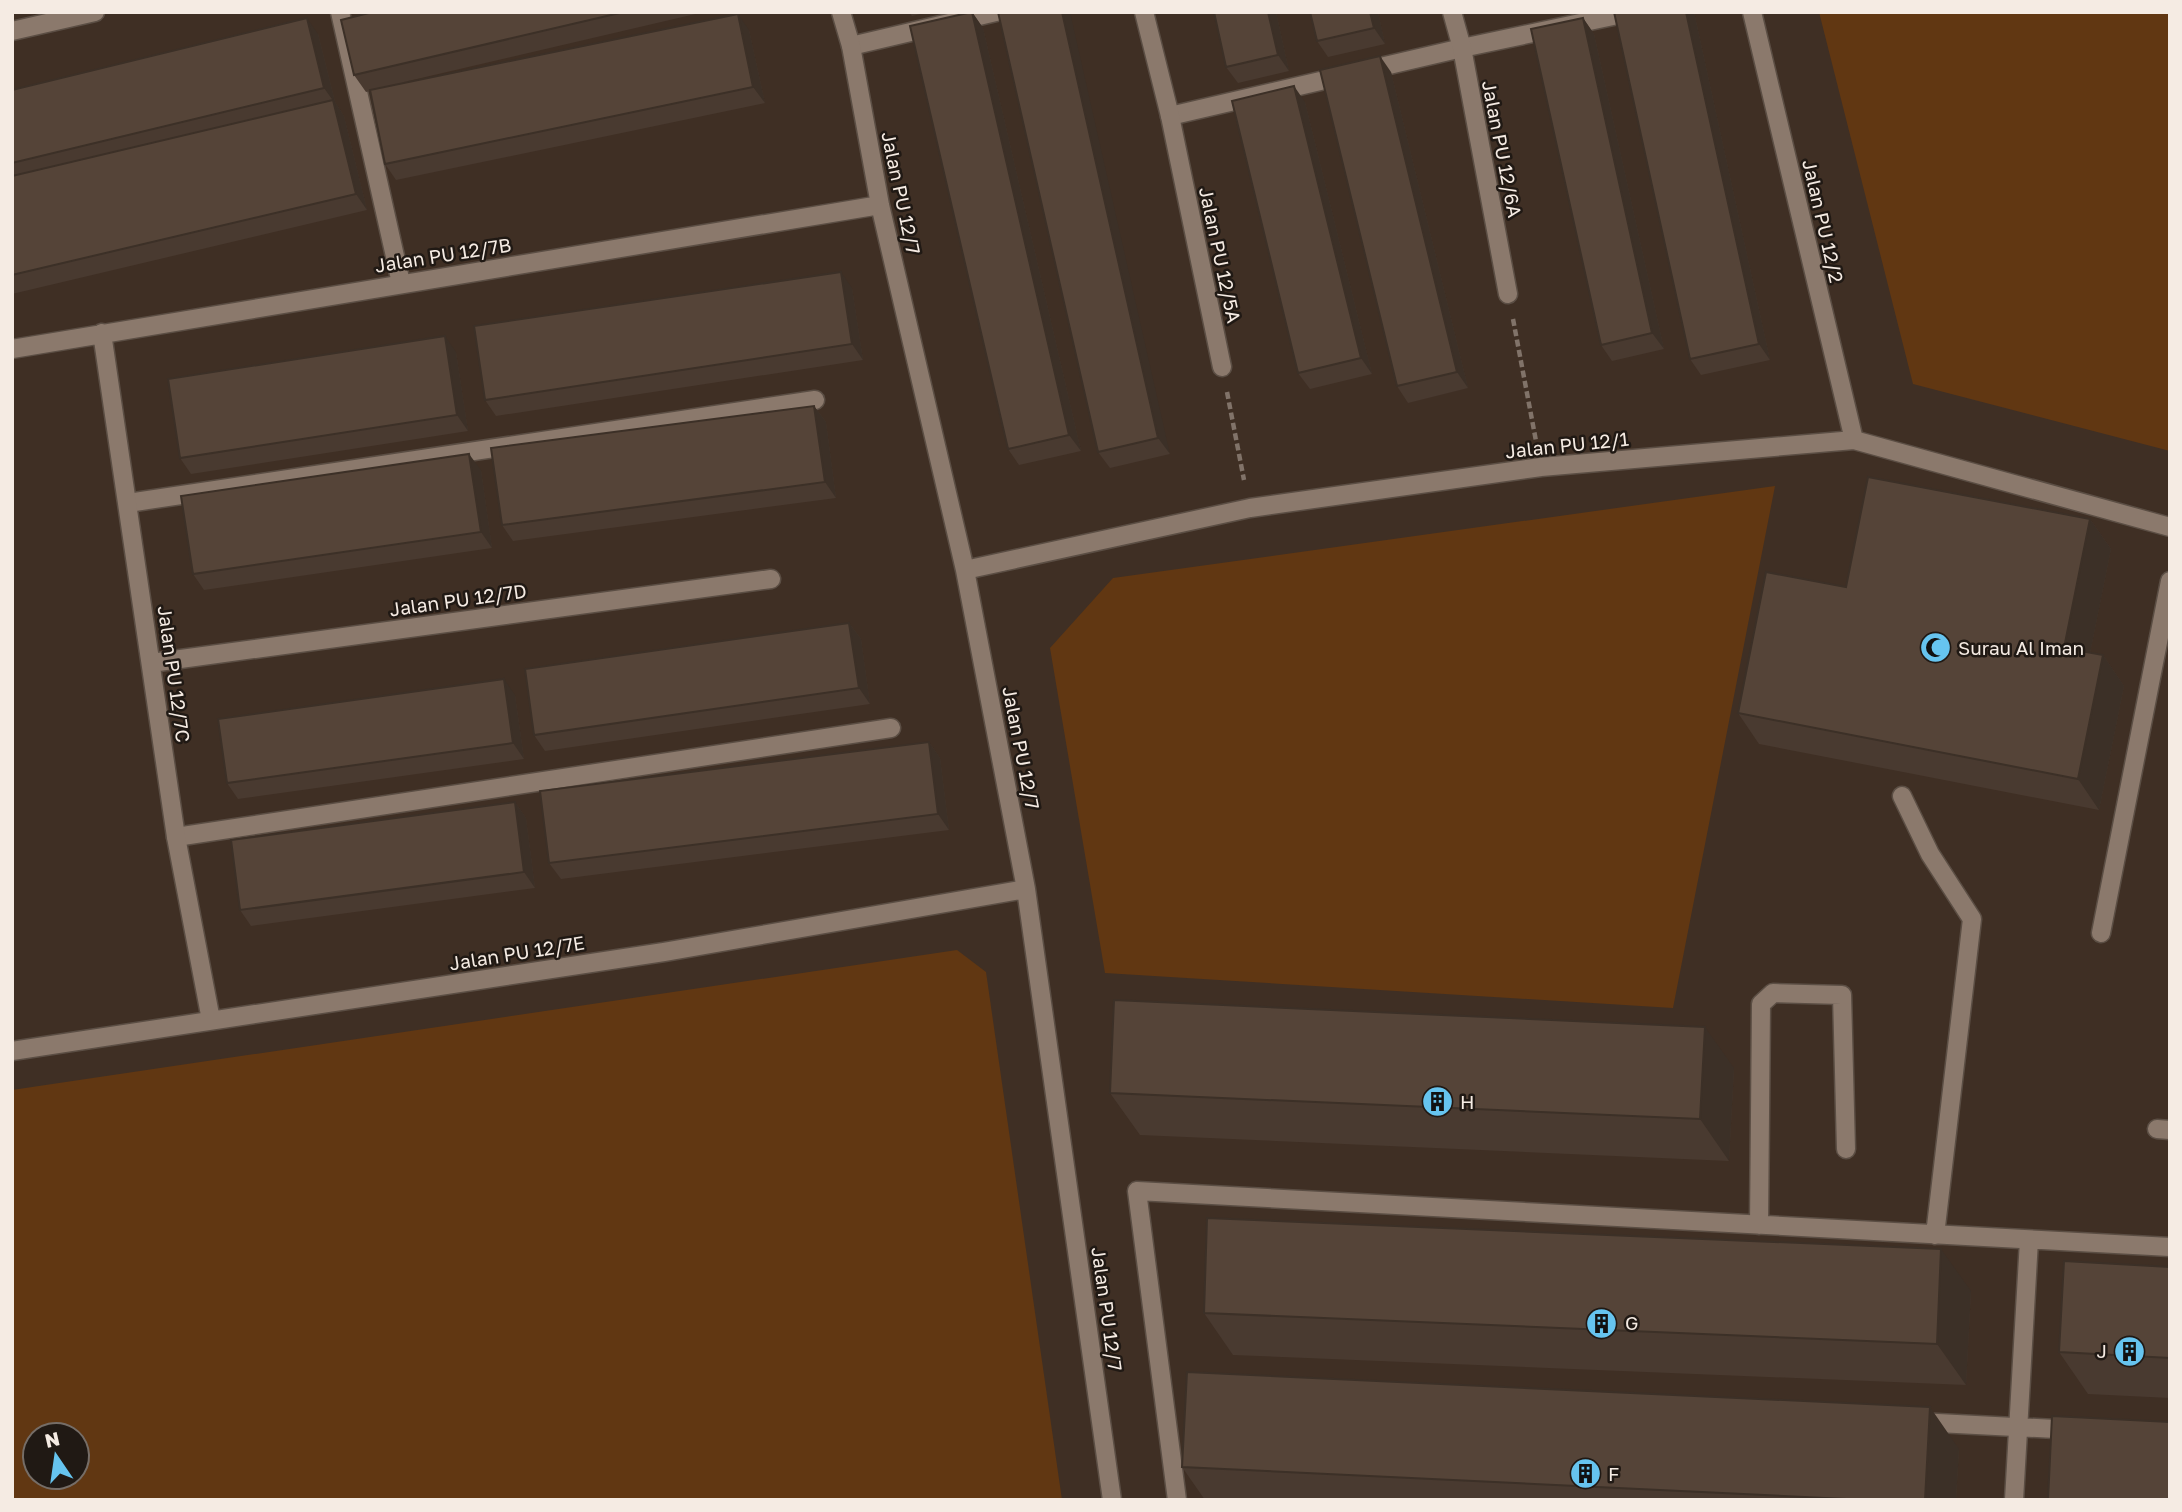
<svg xmlns="http://www.w3.org/2000/svg" width="2182" height="1512" font-family="'Golos Text',sans-serif">
<style>
.green{fill:#613712;fill-rule:evenodd}
.lines{fill:none;stroke-linecap:round;stroke-linejoin:round}
.lane-casing{stroke:#5b4e44;stroke-width:21}
.street-casing{stroke:#5b4e44;stroke-width:21}
.path{stroke:#817369;stroke-width:4.5;stroke-dasharray:7 3.5;stroke-linecap:butt}
.lane{stroke:#8b796c;stroke-width:18}
.street{stroke:#8b796c;stroke-width:18}
.wall{fill:#493a30}
.shaded-wall{fill:#3c3027}
.building{fill:#554438;stroke:#3c3027;stroke-width:2}
.labels{text-anchor:middle;stroke-width:5;stroke-linejoin:round;paint-order:stroke}
.street-label{font-size:19px;fill:#f5ebe3;stroke:#201914}
.poi-label{font-size:19px;fill:#f5ebe3;stroke:#201914;text-anchor:start}
</style>
<rect width="100%" height="100%" fill="#3f2f24"/>
<path class="green" d="M1819 12H2170V451L1913 384Z
M1775 486 1673 1008 1105 973 1050 648 1113 578Z
M957 950 986 972 1062 1500H12V1090ZM35 1435H77V1477H35Z"/>
<g class="lines">
<defs>
<path id="lane" d="M340 12 401 283
M851 46 996 12
M1170 116 1462 48 1632 12
M128 503 815 400
M1902 796 1930 854 1972 919 1935 1235
M176 837 891 728
M2101 933 2170 581
M2157 1129 2170 1130
M1759 1225 1761 1004 1773 993 1842 995 1846 1149
M1918 1422 2075 1430
M1177 1500 1137 1191 2170 1247
M2014 1500 2029 1240"/>
<path id="street" d="M841 12 851 46 880 205 965 570 1026 889 1112 1500
M1144 12 1170 116 1222 367
M1452 12 1462 48 1508 294
M1752 12 1854 440
M12 31 95 12
M102 333 176 837 211 1020
M12 349 880 205
M965 570 1250 508 1541 467 1854 440 2170 527
M151 663 771 579
M12 1051 664 952 1026 889"/>
</defs>
<use href="#lane" class="lane-casing"/>
<use href="#street" class="street-casing"/>
<path class="path" d="M1513 319 1536 441
M1227 392 1244 480"/>
<use href="#lane" class="lane"/>
<use href="#street" class="street"/>
</g>
<path class="wall" d="M373 12H704L404 82 749 30 765 103 396 180 385 164 370 91 366 92 354 75Z
M909 12H929L912 16Z
M972 12 983 28 1081 451 1019 465 1008 449Z
M998 12 1170 454 1110 468 1098 452Z
M1276 12 1289 71 1238 83 1226 67Z
M1310 12H1378L1385 44 1328 57 1317 41Z
M1614 12H1694L1770 360 1701 375 1690 359Z
M1583 18 1594 34 1664 349 1612 361 1601 345Z
M318 34 335 102 344 116 367 210 12 294V90Z
M1391 72 1468 388 1408 403 1397 386Z
M1305 102 1372 374 1310 389 1298 373Z
M852 288 863 360 496 416 485 400Z
M456 352 468 431 191 474 180 458Z
M814 406 826 422 836 498 513 541 502 525Z
M481 470 492 548 204 590 193 574Z
M2090 519 2111 549 2090 653 2103 655 2124 686 2099 810 1759 744 1738 713 1846 587Z
M849 623 861 639 870 704 545 751 534 735Z
M515 695 524 759 238 799 227 783Z
M929 742 940 758 949 830 561 879 549 863Z
M515 802 526 818 535 888 251 926 240 910Z
M1734 1068 1729 1161 1140 1135 1110 1093Z
M2170 1267V1398L2088 1394 2059 1352Z
M1971 1291 1966 1385 1233 1355 1204 1313Z
M1959 1449 1956 1500H1205L1182 1467Z"/>
<path class="shaded-wall" d="M972 12 983 28 1081 451 1069 435Z
M1062 12H1070L1170 454 1158 438Z
M1268 12H1276L1289 71 1278 55Z
M1370 12H1378L1385 44 1374 28Z
M1686 12H1694L1770 360 1759 344Z
M738 14 749 30 765 103 753 87Z
M307 18 318 34 335 102 344 116 367 210 356 194 334 102 324 88Z
M1583 18 1594 34 1664 349 1652 333Z
M1380 56 1391 72 1468 388 1457 372Z
M1294 86 1305 102 1372 374 1361 358Z
M841 272 852 288 863 360 852 344Z
M445 336 456 352 468 431 457 415Z
M814 406 826 422 836 498 825 482Z
M469 454 481 470 492 548 481 532Z
M2090 519 2111 549 2085 678 2064 648Z
M849 623 861 639 870 704 859 688Z
M2103 655 2124 686 2099 810 2078 779Z
M504 679 515 695 524 759 513 743Z
M929 742 940 758 949 830 938 814Z
M515 802 526 818 535 888 524 872Z
M1705 1027 1734 1068 1729 1161 1700 1119Z
M1941 1249 1971 1291 1966 1385 1937 1344Z
M1930 1407 1959 1449 1956 1500H1925Z"/>
<path class="building" d="M373 12H624L354 75 341 20Z
M972 12 1069 435 1008 449 910 26Z
M998 12H1062L1158 438 1098 452Z
M1214 12H1268L1278 55 1226 67Z
M1310 12H1370L1374 28 1317 41Z
M1614 12H1686L1759 344 1690 359Z
M738 14 753 87 385 164 370 90Z
M307 18 324 88 12 163V90Z
M1583 18 1652 333 1601 345 1531 29Z
M1380 56 1457 372 1397 386 1320 70Z
M1294 86 1361 358 1298 373 1232 101Z
M333 100 356 194 12 275V176Z
M841 272 852 344 485 400 474 326Z
M445 336 457 415 180 458 168 379Z
M814 406 825 482 502 525 491 448Z
M469 454 481 532 193 574 181 496Z
M1868 477 2090 519 2064 648 2103 655 2078 779 1738 713 1766 572 1846 587Z
M849 623 859 688 534 735 525 669Z
M504 679 513 743 227 783 218 719Z
M929 742 938 814 549 863 540 791Z
M515 802 524 872 240 910 231 840Z
M1114 1000 1705 1027 1700 1119 1110 1093Z
M1207 1218 1941 1249 1937 1344 1204 1313Z
M2064 1261 2170 1267V1358L2059 1352Z
M1187 1372 1930 1407 1925 1500H1867L1182 1467Z
M2052 1416 2170 1422V1500H2048Z"/>
<defs>
<symbol id="mosque-disc" viewBox="-11 -11 22 22"><circle r="9.5" fill="#66c4ef" stroke="#201914"/><path d="M3.5-4.9A6 6 0 1 0 3.5 4.9A5 5 0 1 1 3.5-4.9Z" fill="#111"/></symbol>
<symbol id="building-disc" viewBox="-11 -11 22 22"><circle r="9.5" fill="#66c4ef" stroke="#201914"/><path d="M-4-6H4V6H1V3H-1V6H-4ZM-2.5-4.3h1.7v1.8h-1.7ZM.8-4.3h1.7v1.8H.8ZM-2.5-1h1.7V.8h-1.7ZM.8-1h1.7V.8H.8Z" fill="#111"/></symbol>
</defs>
<g fill-rule="evenodd">
<use href="#mosque-disc" x="1918" y="630" width="35" height="35"/>
<use href="#building-disc" x="1420" y="1084" width="35" height="35"/>
<use href="#building-disc" x="1584" y="1306" width="35" height="35"/>
<use href="#building-disc" x="2112" y="1334" width="35" height="35"/>
<use href="#building-disc" x="1568" y="1456" width="35" height="35"/>
</g>
<g class="labels">
<g class="street-label">
<text transform="translate(1502 149) rotate(79)" y="7">Jalan PU 12/6A</text>
<text transform="translate(901 193) rotate(78)" y="7">Jalan PU 12/7</text>
<text transform="translate(1823 221) rotate(77)" y="7">Jalan PU 12/2</text>
<text transform="translate(443 255) rotate(-9)" y="7">Jalan PU 12/7B</text>
<text transform="translate(1220 255) rotate(78)" y="7">Jalan PU 12/5A</text>
<text transform="translate(1567 445) rotate(-6)" y="7">Jalan PU 12/1</text>
<text transform="translate(458 600) rotate(-8)" y="7">Jalan PU 12/7D</text>
<text transform="translate(174 674) rotate(82)" y="7">Jalan PU 12/7C</text>
<text transform="translate(1021 748) rotate(79)" y="7">Jalan PU 12/7</text>
<text transform="translate(517 953) rotate(-9)" y="7">Jalan PU 12/7E</text>
<text transform="translate(1107 1309) rotate(82)" y="7">Jalan PU 12/7</text>
</g>
<g class="poi-label">
<text x="1958" y="655">Surau Al Iman</text>
<text x="1460" y="1109">H</text>
<text x="1625" y="1330">G</text>
<text x="2107" y="1358" text-anchor="end">J</text>
<text x="1608" y="1481">F</text>
</g>
</g>
<rect width="2182" height="1512" fill="none" stroke="#f5ebe3" stroke-width="28"/>
<g transform="translate(56 1456) rotate(347)"><circle r="33" fill="#201914" stroke="#756d67" stroke-width="2"/>
<path d="M0-5L12 26L0 18L-12 26Z" fill="#66c4ef"/>
<text y="-10" font-size="19" font-weight="bold" text-anchor="middle" fill="#f5ebe3">N</text>
</g>
</svg>
